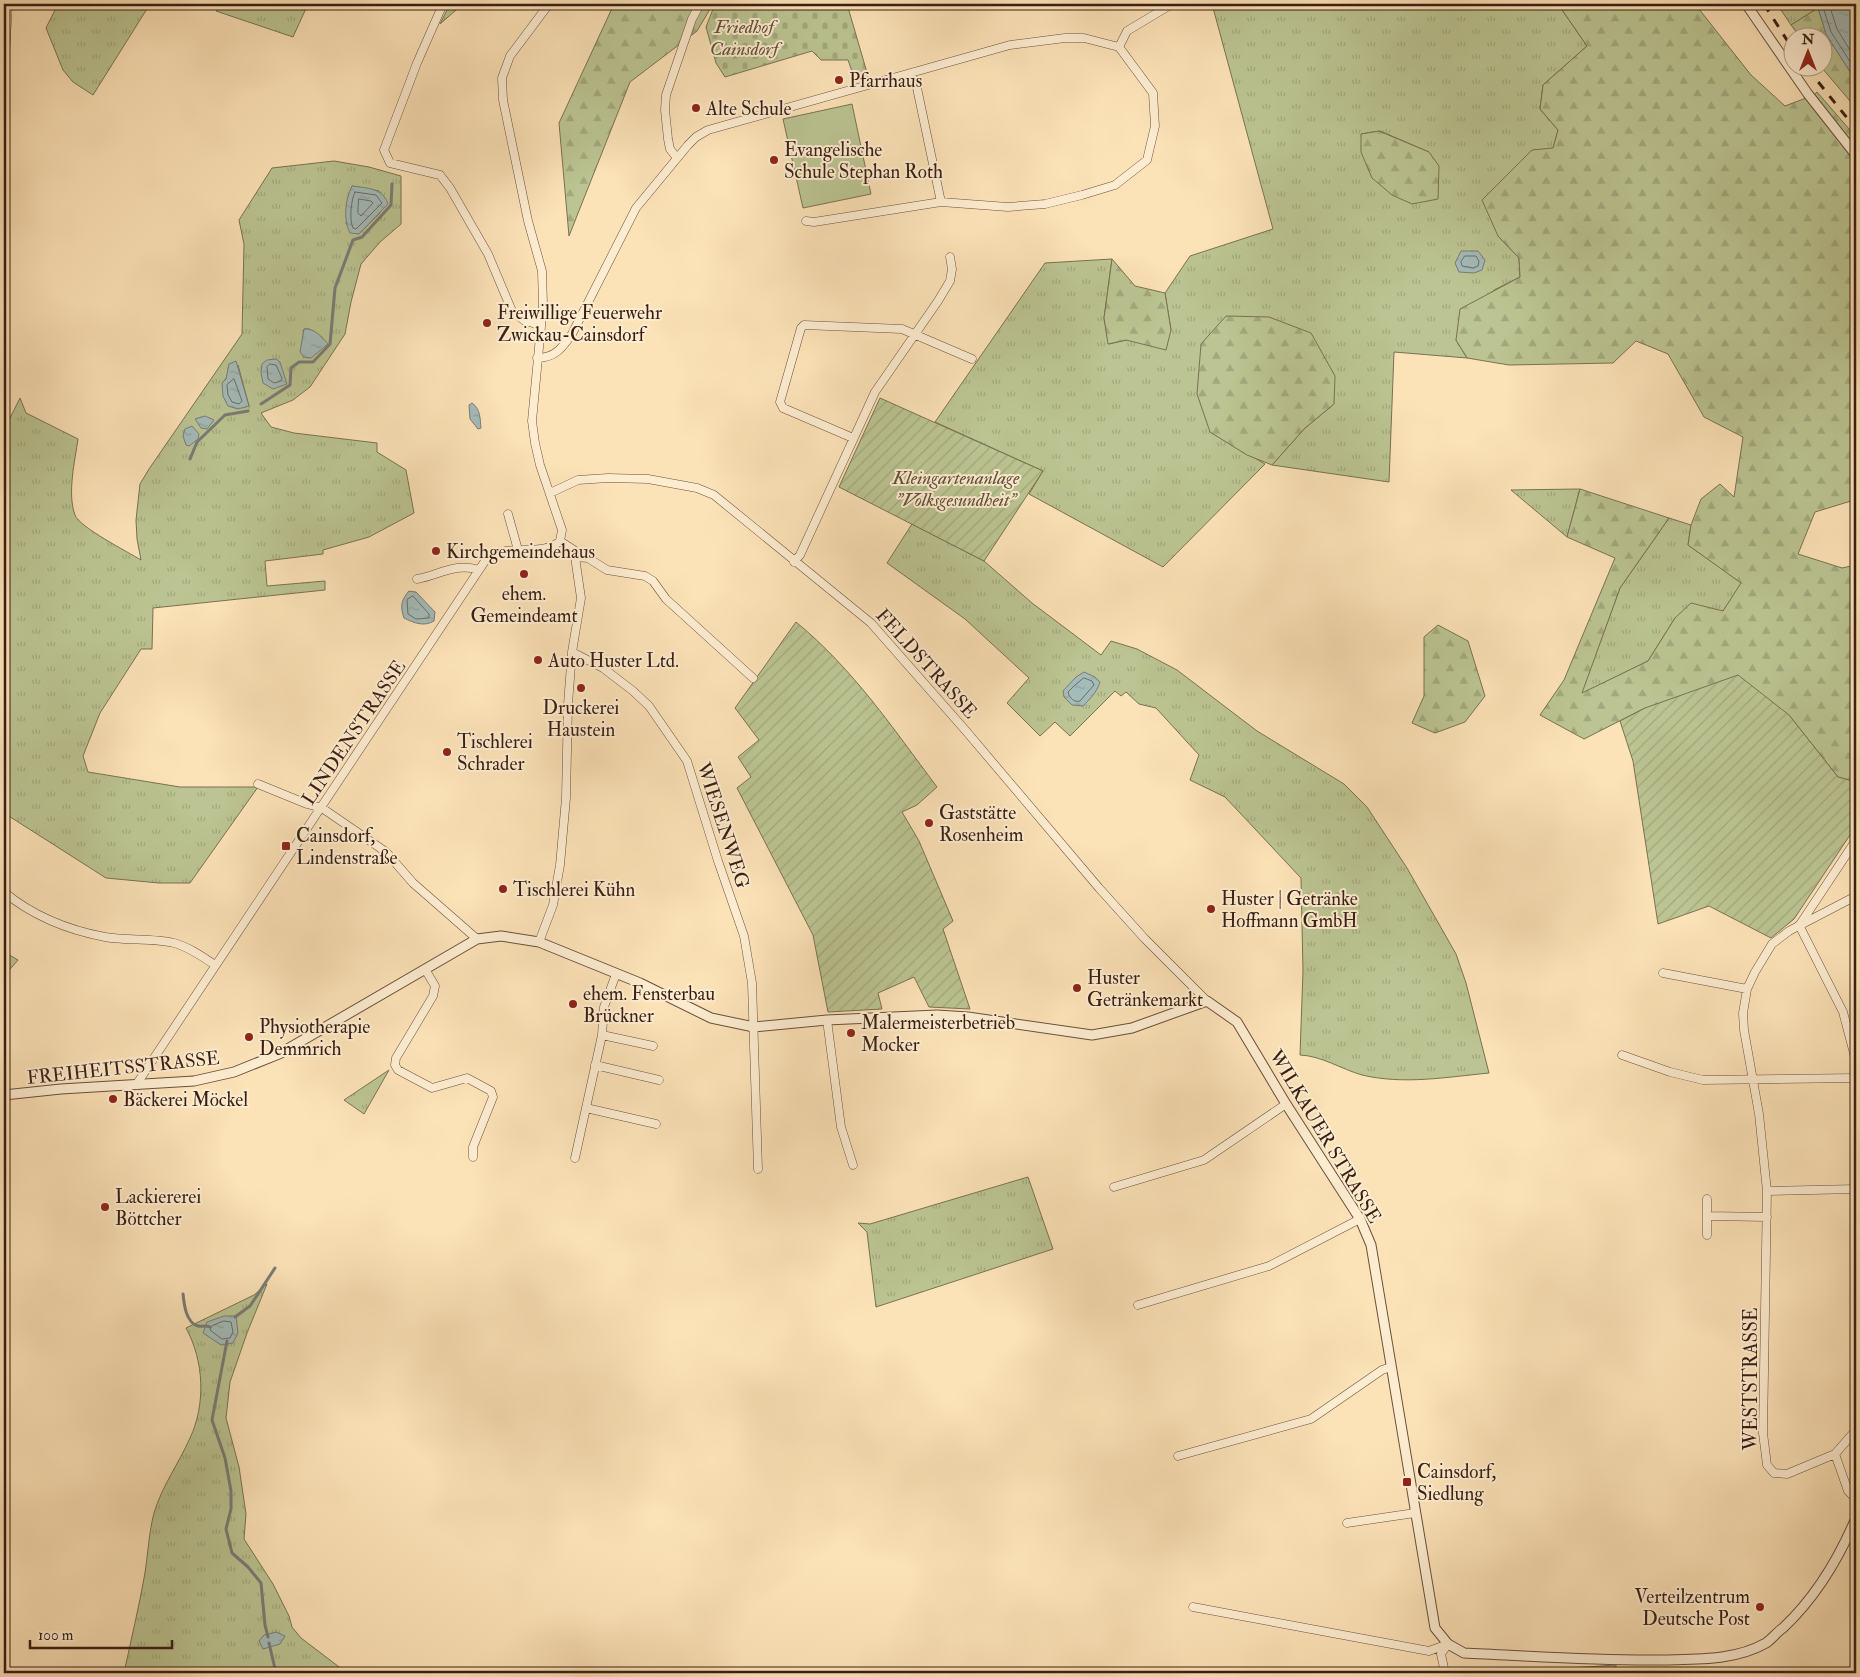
<svg xmlns="http://www.w3.org/2000/svg" width="1860" height="1677" font-family="'IM FELL Double Pica',serif">
<style>
.grass{fill:url(#grass-tufts);stroke:#7a7152;fill-rule:evenodd}
.forest{fill:url(#forest-firs);stroke:#7a7152}
.cemetery{fill:url(#cemetery-stones);stroke:#7a7152}
.park{fill:#bbc492;stroke:#7a7152}
.garden{fill:url(#garden-furrows);stroke:#7a7152}
.water{fill:url(#water-ripples);stroke:#797c77}
.lines{fill:none;stroke-linecap:round;stroke-linejoin:round}
.shore{stroke:#6e6c66;stroke-width:1}
.stream{stroke:#797c77;stroke-width:3}
.minor-casing{stroke:#6a4f3c;stroke-width:9}
.tertiary-casing{stroke:#6a4f3c;stroke-width:11}
.minor{stroke:#fdecd0;stroke-width:8}
.tertiary{stroke:#fdecd0;stroke-width:9}
.rail{stroke:#391e13;stroke-width:3;stroke-dasharray:9 9;stroke-linecap:butt}
.poi-dot{fill:#8f2418;stroke:#fdecd0;stroke-width:2}
.labels{text-anchor:middle;stroke-width:4;stroke-linejoin:round;paint-order:stroke}
.park-label{font-size:19px;font-style:italic;fill:#605039;stroke:#fdecd0}
.poi-label{font-size:19px;fill:#391e13;stroke:#fdecd0;text-anchor:start}
.street-label{font-size:19px;fill:#391e13;stroke:#fdecd0}
</style>
<defs>
<pattern id="grass-tufts" width="24" height="20" patternUnits="userSpaceOnUse" patternTransform="scale(1.25)"><rect width="24" height="20" fill="#bbc492"/><path d="M3 7l-1-3M5 7V3M7 7l1-3M15 17l-1-3M17 17v-4M19 17l1-3" fill="none" stroke="#a2a87d"/></pattern>
<pattern id="forest-firs" width="22" height="20" patternUnits="userSpaceOnUse" patternTransform="scale(1.25)"><rect width="22" height="20" fill="#bbc492"/><path d="M5 1l3.5 6h-7zM16 11l3.5 6h-7z" fill="#a2a87d"/></pattern>
<pattern id="cemetery-stones" width="16" height="16" patternUnits="userSpaceOnUse" patternTransform="scale(1.25)"><rect width="16" height="16" fill="#bbc492"/><path d="M2 7V4a2 2 0 0 1 4 0v3zM10 15v-3a2 2 0 0 1 4 0v3z" fill="#a2a87d"/></pattern>
<pattern id="garden-furrows" width="10" height="10" patternUnits="userSpaceOnUse" patternTransform="scale(1.25)"><rect width="10" height="10" fill="#bbc492"/><path d="M-1 1l2-2M0 10L10 0M9 11l2-2" fill="none" stroke="#a2a87d"/></pattern>
<pattern id="water-ripples" width="26" height="14" patternUnits="userSpaceOnUse" patternTransform="scale(1.25)"><rect width="26" height="14" fill="#a3bbb9"/><path d="M2 4q2-2 4 0t4 0M15 11q2-2 4 0t4 0" fill="none" stroke="#8da09e"/></pattern>
</defs>
<rect width="100%" height="100%" fill="#fce2b7"/>
<filter id="stains"><feTurbulence type="fractalNoise" baseFrequency=".004" numOctaves="4"/><feColorMatrix values="0 0 0 0 .2 0 0 0 0 .09 0 0 0 0 .02 0 0 0 .5 -.17"/></filter>
<radialGradient id="worn" r=".72"><stop offset=".6" stop-color="#630" stop-opacity="0"/><stop offset="1" stop-color="#630" stop-opacity=".3"/></radialGradient>
<path class="grass" d="M58 4H150L93 95 73 82 63 70 46 28Z
M220 4H308L293 37 216 11Z
M450 4H463L440 24Z
M1212 4H1558L1587 46 1543 85 1540 109 1558 130 1553 149 1498 236 1519 258 1520 277 1494 290 1456 340 1467 358 1394 352 1389 482 1272 465 1305 428 1334 404 1210 432 1265 464 1163 567 1029 494 1043 471 935 422 1045 263 1112 259 1104 318 1109 344 1171 330 1165 293 1190 256 1273 229ZM1380 131 1429 152 1361 134Z
M1777 4H1816L1818 8 1791 25Z
M334 161 369 167 401 176V224L380 242 361 264 351 302 345 334 310 387 293 400 261 413 271 427 294 433 377 443V452L406 470 414 513 369 537 323 550V554L265 561 267 586 325 581V590L153 608 152 649H141L100 713 83 756 88 772 180 787H258L190 883H159L106 878 4 813V430L20 398 26 413 78 439C75 460 67 494 75 515 79 527 128 552 141 560L137 539 136 520 140 484 149 469 242 334 244 244 239 220 272 168ZM352 186 379 191 380 213 359 234 346 224ZM304 329H309L323 338 302 345ZM238 365 249 406 222 383Z
M1580 489 1567 537 1511 490Z
M1669 518 1691 525 1688 545 1742 583 1723 611 1675 618 1648 661 1581 694 1620 588Z
M912 524 984 561 1032 603 1101 655 1111 641 1137 649 1177 670 1257 731 1344 784 1367 807 1407 868 1456 954 1466 983 1489 1073C1447 1077 1404 1085 1362 1075 1341 1069 1322 1056 1300 1055L1303 971 1301 878 1225 797 1190 780 1199 755 1156 708 1139 704 1126 692 1121 696 1115 691 1070 736 1055 722 1040 736 1007 703 1029 678 965 619 887 563Z
M4 952 18 960 4 976Z
M389 1070 364 1114 344 1100Z
M1028 1177 1053 1249 876 1307 867 1232 858 1223 870 1224Z
M267 1284 247 1333 230 1382 226 1418 239 1467 246 1514 244 1539 273 1584 289 1616 292 1627 301 1638 347 1673H124C131 1640 139 1607 145 1573 148 1553 149 1532 154 1513 162 1486 179 1463 190 1438 206 1404 204 1361 186 1328L254 1295Z"/>
<path class="forest" d="M614 4H713L697 31 630 82 569 236 559 123Z
M1558 4H1695L1751 75 1785 106 1814 95 1817 92 1856 137V496L1851 501 1815 512 1798 554 1842 568 1856 565V782L1838 777 1789 715 1645 708 1584 739 1540 715 1564 680 1615 558 1567 537 1580 489 1669 518 1620 588 1582 693 1648 661 1675 618 1691 603 1723 611 1741 583 1688 545 1691 525 1701 499 1720 484 1734 497 1743 437 1704 417 1668 354 1636 341 1613 363 1509 365 1467 358 1456 340 1460 309 1520 277 1519 258 1498 236 1482 200 1532 150 1553 148 1558 130 1540 109 1543 85 1587 46Z
M1818 8 1826 34 1856 81V108L1822 68V38L1800 37 1791 25Z
M1379 131 1429 152 1439 166 1438 199 1412 204 1392 195 1372 178 1361 152V134Z
M1112 259 1135 286 1165 293 1171 330 1166 350 1126 340 1108 344 1104 318Z
M1226 316 1269 317 1311 333 1335 376 1334 404 1305 428 1272 465 1247 455 1210 432 1197 394 1201 344Z
M1438 625 1468 641 1485 696 1465 722 1435 733 1412 723 1424 696V637Z
M1616 1665V1673H1557L1556 1669Z"/>
<path class="cemetery" d="M715 4H847L868 76 855 80 848 60H821L812 51 725 77 716 63 706 27Z"/>
<path class="park" d="M852 104 871 194 803 208 783 119Z"/>
<path class="garden" d="M880 398 1043 471 984 561 839 487Z
M796 622C854 670 892 727 937 787L917 805 902 812 919 841 953 921 943 929 970 1009 929 1007 914 977 878 993 882 1009 828 1012 813 935 737 788 751 777 738 757 759 740 735 708Z
M1738 675 1789 715 1838 777 1856 782V822L1854 829 1794 919 1771 938 1709 906 1658 924 1633 761 1620 721 1645 708Z"/>
<path class="water" d="M1817 4H1856V81L1826 34Z
M352 186C367 188 383 188 388 204L359 234 350 233C343 219 345 200 352 186Z
M1461 251H1478L1485 260 1482 270 1474 273 1459 272 1455 263Z
M304 329C314 328 321 336 328 344L311 358 304 357 300 352Z
M276 359 280 362 287 384 273 389 263 383 261 373 262 364 267 360Z
M236 361 249 406 238 409 228 406 223 396 222 383 226 379 229 364Z
M472 403C481 409 480 420 481 428L478 429 470 419 469 405Z
M205 416 214 420 207 429 201 428 195 419Z
M192 426 199 434 198 439 189 446 186 445 183 436 185 429Z
M409 591 416 592 435 612 434 621C424 627 414 623 404 618 400 607 401 600 409 591Z
M1084 672 1095 677 1100 682C1097 692 1090 699 1083 706L1072 705 1064 697 1063 691 1076 677Z
M224 1316H236L238 1333 233 1343 221 1345 203 1333 207 1322Z
M276 1632 285 1636 280 1644 263 1649 259 1641 264 1635Z"/>
<g class="lines">
<path class="shore" d="M1822 4 1831 32 1856 71
M1829 4 1837 29 1856 60
M355 192 376 195 382 203 356 229 353 228C349 220 351 200 355 192Z
M359 199 371 201 373 203 361 216 358 213Z
M1465 256H1476L1479 261 1478 266 1473 268 1462 266 1461 262Z
M270 364 276 365 282 378 281 381 274 383 268 379 267 367Z
M234 379 242 401 239 404 232 402 228 395 227 385Z
M413 596 429 614V618L416 619 408 614 407 600Z
M1084 678 1092 681 1094 685 1080 701C1075 703 1069 698 1068 692L1074 686Z
M224 1321 231 1322 233 1332 230 1338 222 1339 210 1330 212 1326Z"/>
<path class="stream" d="M261 404 290 385 291 368 299 362H313L330 344 335 288 353 240 362 237 391 205 392 184
M190 459 197 442 225 415 248 411
M183 1294C184 1304 186 1323 198 1326 202 1327 205 1325 210 1327
M235 1317 250 1306 275 1268
M227 1341 212 1420 225 1458 231 1491V1509L226 1529 232 1553 248 1567 261 1583 265 1625 268 1637
M269 1643 276 1673"/>
<defs>
<path id="minor" d="M443 4 417 63 384 150 390 163 440 175 450 188 488 254 512 311 525 321 540 325
M549 4 510 56 502 78 503 100 528 221 542 271 543 305 532 421 535 443 540 465 562 530 560 541
M911 74 917 88 941 202 1008 207 1045 204 1082 195 1115 185 1147 160 1155 126 1153 93 1119 47
M4 76 8 4
M677 158 670 149 668 139 665 110 666 95 692 19 700 4
M806 221 814 222 941 202
M537 358C555 358 562 348 572 334L636 208 688 145 696 137 708 130 1010 45 1065 38H1084L1119 47 1127 31 1172 4
M853 438 783 408 780 402 801 328 804 325 902 329 972 359
M550 493 578 480 608 478 648 479 697 488 714 495 871 623 966 731 1099 888 1145 939 1207 1001
M508 514 518 550
M575 557 588 558 607 570 645 576 653 581 666 599 753 678
M794 562 800 555 875 392 938 301 950 281 952 269 950 257
M417 579C439 575 456 562 479 570
M572 652 603 668 633 691 649 706 687 761 718 861 744 936 752 983 758 1169
M258 784 307 804 322 808 386 852 413 883 477 939
M4 892C33 916 68 930 105 937 127 941 154 938 174 943 189 947 203 957 215 965
M1856 896 1789 931 1772 944 1755 972 1747 989 1743 1013 1744 1030 1759 1114 1767 1191 1763 1433 1767 1465 1774 1473 1787 1474 1835 1454 1856 1430
M1801 923 1856 840
M1799 925 1843 1012 1856 1061
M539 942 553 905 560 865 566 798 568 704 572 652 581 598 574 550 560 541
M425 969 435 986 433 996 396 1058 395 1065 398 1070 432 1088 467 1078 491 1091 493 1097 473 1147V1157
M1663 973 1747 989
M827 1020 841 1127 853 1165
M602 1035 653 1046
M1622 1055 1670 1072 1703 1080 1856 1078
M595 1065 659 1080
M136 1085 487 558C507 543 544 557 560 541
M586 1108 656 1124
M575 1158 602 1035 604 1007 616 974
M1114 1187 1204 1160 1286 1104
M1767 1191 1856 1189
M1707 1216 1767 1217
M1707 1235V1199
M1138 1305 1269 1266 1360 1219
M1835 1454 1848 1491 1856 1499
M1178 1456 1311 1419 1382 1370 1391 1367
M1347 1523 1415 1513
M1193 1607 1429 1651 1448 1644
M1445 1673 1441 1654 1448 1644"/>
<path id="tertiary" d="M1746 4 1808 94 1856 155
M4 1095 61 1089 194 1081 234 1072 279 1054 477 939 501 936 539 942 640 983 711 1018 754 1027 827 1020 937 1015 968 1017 1092 1035 1132 1028 1207 1001 1237 1022 1286 1104 1360 1219 1371 1245 1435 1628 1448 1644 1464 1653C1530 1656 1596 1661 1662 1660 1697 1659 1734 1661 1766 1643 1772 1639 1777 1632 1783 1628 1815 1598 1839 1558 1856 1518"/>
</defs>
<use href="#minor" class="minor-casing"/>
<use href="#tertiary" class="tertiary-casing"/>
<use href="#minor" class="minor"/>
<use href="#tertiary" class="tertiary"/>
<path class="rail" d="M1764 4 1792 48
M1807 68 1856 129"/>
</g>
<g class="poi-dot">
<circle cx="839" cy="80" r="5"/>
<circle cx="696" cy="108" r="5"/>
<circle cx="774" cy="160" r="5"/>
<circle cx="487" cy="323" r="5"/>
<circle cx="436" cy="551" r="5"/>
<circle cx="524" cy="574" r="5"/>
<circle cx="538" cy="660" r="5"/>
<circle cx="581" cy="688" r="5"/>
<circle cx="447" cy="752" r="5"/>
<circle cx="929" cy="823" r="5"/>
<rect x="281" y="841" width="10" height="10" rx="2.5"/>
<circle cx="503" cy="889" r="5"/>
<circle cx="1211" cy="909" r="5"/>
<circle cx="1077" cy="988" r="5"/>
<circle cx="573" cy="1004" r="5"/>
<circle cx="851" cy="1033" r="5"/>
<circle cx="249" cy="1037" r="5"/>
<circle cx="113" cy="1099" r="5"/>
<circle cx="105" cy="1207" r="5"/>
<rect x="1402" y="1477" width="10" height="10" rx="2.5"/>
<circle cx="1760" cy="1607" r="5"/>
</g>
<g class="labels">
<g class="park-label">
<text x="744" y="33">Friedhof<tspan x="744" dy="22">Cainsdorf</tspan></text>
<text x="956" y="484">Kleingartenanlage<tspan x="956" dy="22">"Volksgesundheit"</tspan></text>
</g>
<g class="poi-label">
<text x="849" y="87">Pfarrhaus</text>
<text x="706" y="115">Alte Schule</text>
<text x="784" y="156">Evangelische<tspan x="784" dy="22">Schule Stephan Roth</tspan></text>
<text x="497" y="319">Freiwillige Feuerwehr<tspan x="497" dy="22">Zwickau-Cainsdorf</tspan></text>
<text x="446" y="558">Kirchgemeindehaus</text>
<text x="524" y="600" text-anchor="middle">ehem.<tspan x="524" dy="22">Gemeindeamt</tspan></text>
<text x="548" y="667">Auto Huster Ltd.</text>
<text x="581" y="714" text-anchor="middle">Druckerei<tspan x="581" dy="22">Haustein</tspan></text>
<text x="457" y="748">Tischlerei<tspan x="457" dy="22">Schrader</tspan></text>
<text x="939" y="819">Gaststätte<tspan x="939" dy="22">Rosenheim</tspan></text>
<text x="296" y="842">Cainsdorf,<tspan x="296" dy="22">Lindenstraße</tspan></text>
<text x="513" y="896">Tischlerei Kühn</text>
<text x="1221" y="905">Huster | Getränke<tspan x="1221" dy="22">Hoffmann GmbH</tspan></text>
<text x="1087" y="984">Huster<tspan x="1087" dy="22">Getränkemarkt</tspan></text>
<text x="583" y="1000">ehem. Fensterbau<tspan x="583" dy="22">Brückner</tspan></text>
<text x="861" y="1029">Malermeisterbetrieb<tspan x="861" dy="22">Mocker</tspan></text>
<text x="259" y="1033">Physiotherapie<tspan x="259" dy="22">Demmrich</tspan></text>
<text x="123" y="1106">Bäckerei Möckel</text>
<text x="115" y="1203">Lackiererei<tspan x="115" dy="22">Böttcher</tspan></text>
<text x="1417" y="1478">Cainsdorf,<tspan x="1417" dy="22">Siedlung</tspan></text>
<text x="1750" y="1603" text-anchor="end">Verteilzentrum<tspan x="1750" dy="22">Deutsche Post</tspan></text>
</g>
<g class="street-label">
<text transform="translate(927 663) rotate(48)" y="7">FELDSTRASSE</text>
<text transform="translate(353 732) rotate(-56)" y="7">LINDENSTRASSE</text>
<text transform="translate(724 825) rotate(72)" y="7">WIESENWEG</text>
<text transform="translate(123 1067) rotate(-6)" y="7">FREIHEITSSTRASSE</text>
<text transform="translate(1326 1136) rotate(59)" y="7">WILKAUER STRASSE</text>
<text transform="translate(1750 1379) rotate(-90)" y="7">WESTSTRASSE</text>
</g>
</g>
<rect width="1860" height="1677" fill="none" stroke="#fce2b7" stroke-width="20"/>
<rect x="5" y="5" width="1850" height="1667" fill="none" stroke="#391e13" stroke-width="2.5"/>
<rect x="10" y="10" width="1840" height="1657" fill="none" stroke="#391e13"/>
<g transform="translate(1808 52)"><circle r="24" fill="#fdecd0" stroke="#af9a84"/>
<path d="M0-4L9 19L0 12L-9 19Z" fill="#8f2418"/>
<text y="-8" font-size="14" font-weight="bold" text-anchor="middle" fill="#391e13">N</text>
</g>
<path d="M30 1640v8h142v-8" fill="none" stroke="#391e13" stroke-width="2.5"/>
<text x="38" y="1640" font-size="15" fill="#391e13" stroke="#fdecd0" stroke-width="4" paint-order="stroke">100 m</text>
<rect width="100%" height="100%" filter="url(#stains)"/>
<rect width="100%" height="100%" fill="url(#worn)"/>
</svg>
